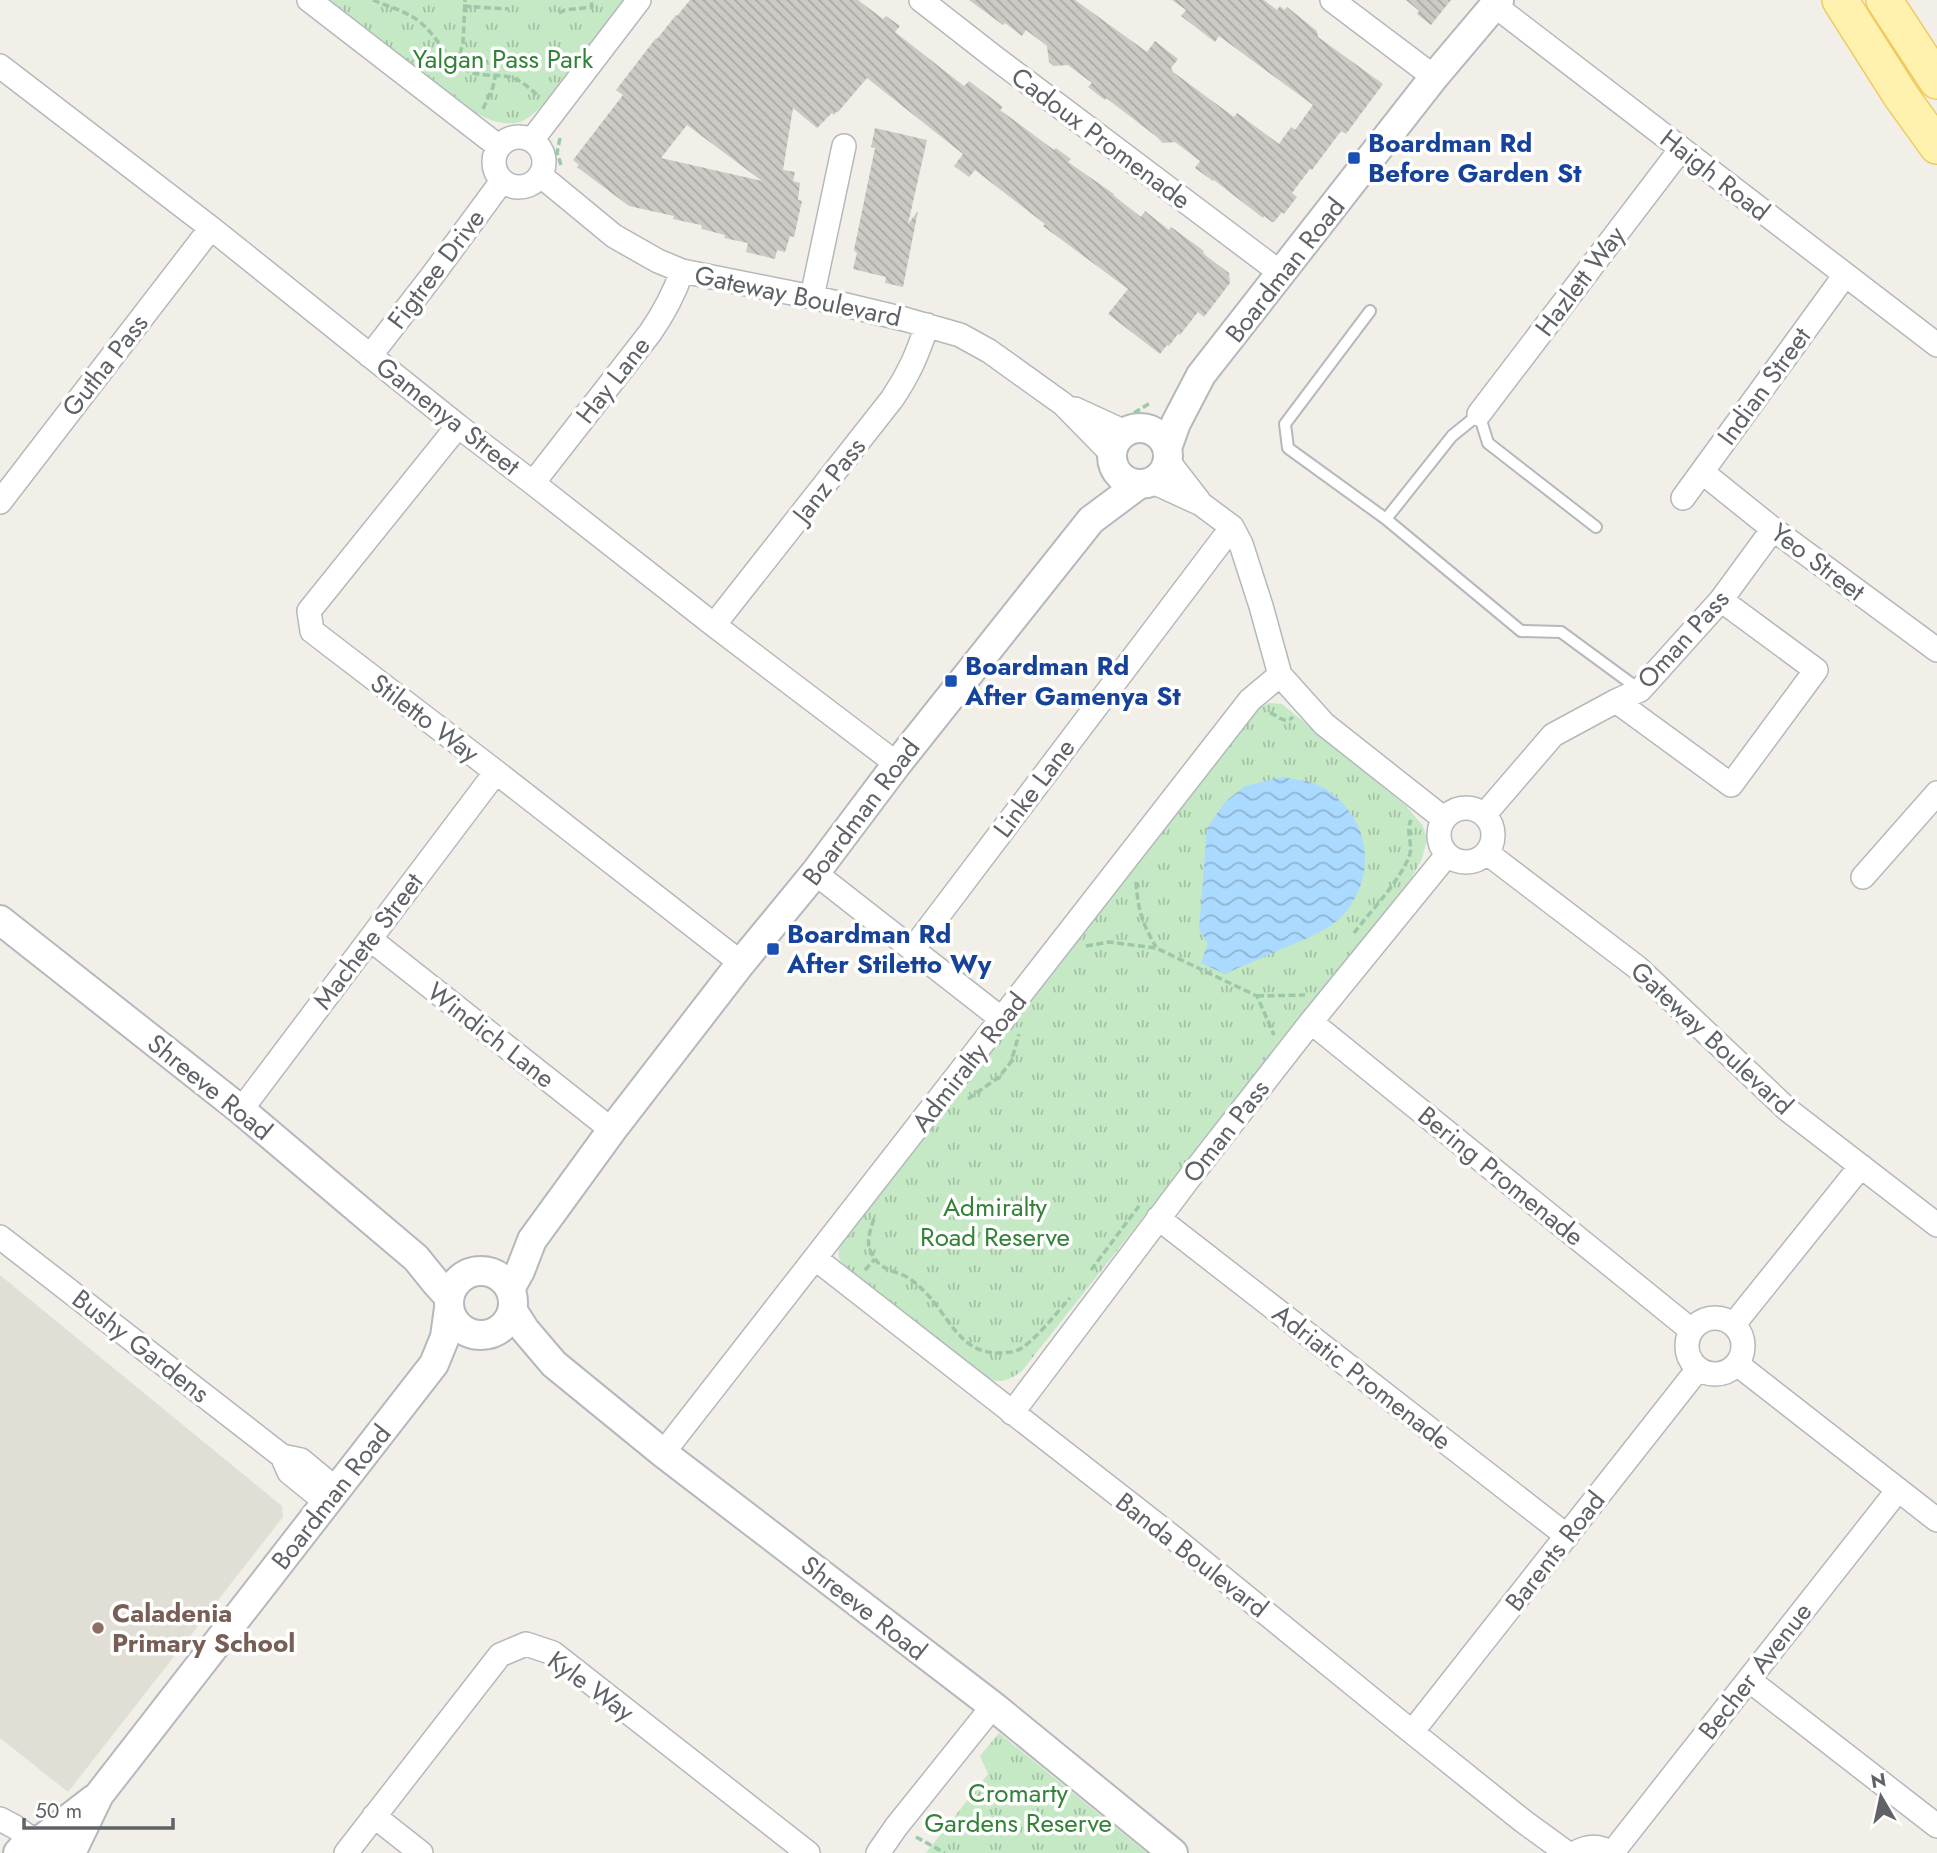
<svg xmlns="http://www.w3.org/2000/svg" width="1937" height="1853" font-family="Jost,sans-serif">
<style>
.education{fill:#e1ded6}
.park{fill:url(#park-tufts)}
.water{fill:url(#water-waves)}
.building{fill:url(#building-back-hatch);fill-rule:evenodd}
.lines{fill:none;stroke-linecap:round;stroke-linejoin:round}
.service-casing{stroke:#b5b8bc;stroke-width:14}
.minor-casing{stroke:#b5b8bc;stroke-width:26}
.tertiary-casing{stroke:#b5b8bc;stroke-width:32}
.primary-casing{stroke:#f2c960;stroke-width:38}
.path{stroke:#9cc7a9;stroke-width:3.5;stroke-dasharray:7 3.5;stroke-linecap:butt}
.service{stroke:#fff;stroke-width:10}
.minor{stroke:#fff;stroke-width:23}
.tertiary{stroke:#fff;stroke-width:28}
.primary{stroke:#fff2af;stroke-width:35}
.transit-dot{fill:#1a4fb4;stroke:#fff;stroke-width:2.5}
.education-dot{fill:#8d6e63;stroke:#fff;stroke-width:2.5}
.labels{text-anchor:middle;stroke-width:7;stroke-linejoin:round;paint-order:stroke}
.park-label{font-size:26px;fill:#348238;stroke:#fff}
.street-label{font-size:26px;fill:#5f6368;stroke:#fff}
.transit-label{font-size:26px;font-weight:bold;fill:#164399;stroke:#fff;text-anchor:start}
.education-label{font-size:26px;font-weight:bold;fill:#785e54;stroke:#fff;text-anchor:start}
</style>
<defs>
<pattern id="park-tufts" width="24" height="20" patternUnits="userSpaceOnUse" patternTransform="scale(1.75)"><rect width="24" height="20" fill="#c5e8c5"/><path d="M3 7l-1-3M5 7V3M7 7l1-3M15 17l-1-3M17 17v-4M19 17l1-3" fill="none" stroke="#a3c0a4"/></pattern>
<pattern id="water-waves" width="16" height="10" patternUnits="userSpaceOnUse" patternTransform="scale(1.75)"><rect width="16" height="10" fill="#aadaff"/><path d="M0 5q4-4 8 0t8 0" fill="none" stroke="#8eb4d2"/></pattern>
<pattern id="building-back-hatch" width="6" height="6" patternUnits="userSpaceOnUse" patternTransform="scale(1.75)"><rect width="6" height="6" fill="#cccac5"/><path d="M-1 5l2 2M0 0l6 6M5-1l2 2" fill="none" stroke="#a9a8a4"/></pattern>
</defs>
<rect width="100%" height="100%" fill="#f1efe8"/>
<path class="education" d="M0 1275 282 1506 283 1517 68 1792 0 1738Z"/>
<path class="park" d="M329 0H627C607 25 545 115 520 122 504 127 486 119 473 111Z
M1269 703 1282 704 1406 806 1423 826 1427 839 1422 859 1412 877 1022 1371C1006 1382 999 1384 980 1377L846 1270 839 1258 838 1244 1250 716 1260 708Z
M999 1733 1147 1853H926L988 1774 980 1756Z"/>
<path class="water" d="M1283 777C1296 780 1314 781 1324 788 1369 816 1379 873 1344 914 1329 931 1305 939 1284 948 1264 957 1245 965 1225 974L1201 963 1208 943 1199 930 1207 828 1225 802 1245 786Z"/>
<path class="building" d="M690 0H858L883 19 886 16 900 26 895 32 964 86 969 81 1003 107 1000 110 1054 150 1056 148 1071 159 1068 162 1114 194 1113 195 1141 217 1145 211 1169 230 1171 227 1204 251 1203 252 1205 255 1229 273 1230 283 1204 317 1198 312 1180 335 1178 334 1169 346 1167 345 1160 354 1108 314 1128 289 1043 226 1045 224 975 170 969 177 954 166 963 154 867 78 838 112 837 111 834 115 832 113 817 128 793 108 783 170 795 172 793 181 800 183 798 200 802 201 794 237 790 236 785 252 777 250 775 259 746 252 748 243 724 238 725 235 702 229 701 225 673 219 674 216 629 206 577 167 579 165 573 160 623 95 616 90 656 38 657 39 676 15 677 16ZM687 125 762 181 661 158Z
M969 0H1075L1147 52 1155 41 1178 59 1171 68 1173 72 1234 117 1237 113 1279 144 1291 127 1295 130 1313 105 1219 36 1215 42 1181 16 1186 10 1172 0H1264L1277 10 1280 6 1284 10 1287 7 1317 31 1318 37 1383 84 1346 134 1341 131 1312 170 1310 169 1292 193 1297 197 1284 214 1282 212 1274 222H1272L1264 216 1263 218 1214 180 1213 181 1195 168 1200 161 1175 142 1163 143 1157 137 1106 98 1105 100 1088 87 1092 83 1068 65 1054 66 1049 62 1047 46 1026 30 1022 36 1005 23 1003 25Z
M1406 0H1451L1431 25 1417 14 1419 11Z
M875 128 927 140 908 224 918 211 903 287 885 283 886 277 853 269 857 253 854 250 875 148 871 147Z"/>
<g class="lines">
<defs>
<path id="service" d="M1370 311 1285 424 1288 448 1386 519 1521 631 1561 632 1640 690
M1386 519 1452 436 1479 414 1488 443 1596 527"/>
<path id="minor" d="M309 0 498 146
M921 0 994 57 1282 274
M1332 0 1434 77
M1494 5 1937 345
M0 66 211 228 458 426 533 483 714 625 897 764
M494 162a25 25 0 1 1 50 0a25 25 0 1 1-50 0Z
M532 140 639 0
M540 175 614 236 658 261 682 271 812 297 904 319 960 335 989 351 1063 404 1111 453
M812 297 844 146
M370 356 432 276 502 181
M1075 409 1125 432
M1479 414 1681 149
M458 426 309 611 312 631 496 772 741 963
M1168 461 1199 501
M1702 472 1773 529 1937 650
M1153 482 1201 504 1232 527 1241 544 1261 606 1280 675 1324 724 1443 818
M533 483 650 333C664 313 674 294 682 271
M1683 498 1845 275
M0 502 211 228
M714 625 892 399C909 374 918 353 927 325
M1616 701 1731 785 1816 670 1721 600
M1439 835a27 27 0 1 1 54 0a27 27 0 1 1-54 0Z
M1485 814 1553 735 1616 701 1640 690 1721 600 1773 529
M1487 853 1638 968 1788 1110 1937 1225
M815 873 1003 1020
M1863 877 1937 793
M370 939 612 1130
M913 949 1232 527
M1311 1022 1691 1330
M241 1110 496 772
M1158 1218 1567 1536
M0 1237 282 1456 301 1460 337 1490
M816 1259 1175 1539 1412 1732 1523 1821 1567 1853
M1687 1346a28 28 0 1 1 56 0a28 28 0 1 1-56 0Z
M1734 1324 1861 1166
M1737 1364 1937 1520
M1012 1413 1190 1177 1311 1022 1447 855
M663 1453 1250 700 1280 675
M282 1456 289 1472 327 1503
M1749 1680 1937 1826
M1412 1732 1698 1369
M374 1816 421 1853
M0 1819 15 1827 33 1840
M346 1853 500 1655 526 1644 553 1653 808 1853
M878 1853 896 1827 993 1706
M1575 1853C1587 1846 1599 1845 1611 1853
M1612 1853 1898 1490"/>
<path id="tertiary" d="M1112 456a28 28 0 1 1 56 0a28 28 0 1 1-56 0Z
M1167 448 1176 423 1201 375 1434 77 1499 0
M0 920 241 1110 416 1258 437 1284 449 1297
M449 1303a32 32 0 1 1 64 0a32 32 0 1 1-64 0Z
M510 1289 520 1271 532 1240 612 1130 741 963 815 873 897 764 1091 520 1138 485
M513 1311 525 1330 554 1364 663 1453 993 1706 1173 1853
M42 1839 94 1799
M18 1853C29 1839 42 1836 58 1843
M71 1853 99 1795 434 1364 445 1337 449 1308"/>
<path id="primary" d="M1840 0 1901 96 1937 146
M1884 0 1937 81"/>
</defs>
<use href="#service" class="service-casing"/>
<use href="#minor" class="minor-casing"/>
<use href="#tertiary" class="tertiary-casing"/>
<use href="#primary" class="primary-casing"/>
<path class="path" d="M373 0C389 7 407 11 421 23 438 37 446 59 466 70 481 78 498 73 513 78 524 82 531 90 540 97
M463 6 507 9
M559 13 565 10 592 7 591 0
M457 64 463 43 465 0
M483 109 493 87 495 77
M560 138 557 153 561 165
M1134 413 1150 403
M1270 713C1279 716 1284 725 1293 717
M1136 882C1138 910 1142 923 1156 947
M1354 933C1372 909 1397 885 1409 857 1414 845 1405 832 1411 820
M1086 946 1109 942 1156 948 1257 996 1274 1035
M1257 996 1305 995
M968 1099 999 1077 1011 1062 1019 1034
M874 1219C871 1228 866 1241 870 1250 878 1268 887 1269 903 1275 910 1278 919 1286 924 1291 949 1315 959 1354 1000 1353 1005 1352 1011 1353 1016 1351 1032 1345 1057 1312 1070 1298
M865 1270 875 1259
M1091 1270 1139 1206
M916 1837 945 1853"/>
<use href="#service" class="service"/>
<use href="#minor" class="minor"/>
<use href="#tertiary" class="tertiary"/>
<use href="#primary" class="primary"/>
</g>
<g class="transit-dot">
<rect x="1347" y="151" width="14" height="14" rx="3.5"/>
<rect x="944" y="674" width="14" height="14" rx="3.5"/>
<rect x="766" y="942" width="14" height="14" rx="3.5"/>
</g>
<circle class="education-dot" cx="98" cy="1628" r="7"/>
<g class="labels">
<g class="park-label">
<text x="503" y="68">Yalgan Pass Park</text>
<text x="995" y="1216">Admiralty<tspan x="995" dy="30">Road Reserve</tspan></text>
<text x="1018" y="1802">Cromarty<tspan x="1018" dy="30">Gardens Reserve</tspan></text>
</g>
<g class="street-label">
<text transform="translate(1101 138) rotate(37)" y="9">Cadoux Promenade</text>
<text transform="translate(1715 175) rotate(38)" y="9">Haigh Road</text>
<text transform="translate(436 269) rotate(-53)" y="9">Figtree Drive</text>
<text transform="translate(1285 270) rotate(-52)" y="9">Boardman Road</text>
<text transform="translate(1580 281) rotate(-53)" y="9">Hazlett Way</text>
<text transform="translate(798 296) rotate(12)" y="9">Gateway Boulevard</text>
<text transform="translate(105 365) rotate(-52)" y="9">Gutha Pass</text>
<text transform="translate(613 380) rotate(-52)" y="9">Hay Lane</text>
<text transform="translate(1764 386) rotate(-54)" y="9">Indian Street</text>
<text transform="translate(448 416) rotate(38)" y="9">Gamenya Street</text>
<text transform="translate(829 480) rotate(-52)" y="9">Janz Pass</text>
<text transform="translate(1818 562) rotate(37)" y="9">Yeo Street</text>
<text transform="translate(1683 639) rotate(-48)" y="9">Oman Pass</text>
<text transform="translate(425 718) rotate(37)" y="9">Stiletto Way</text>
<text transform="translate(1034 788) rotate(-53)" y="9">Linke Lane</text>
<text transform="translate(861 812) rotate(-53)" y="9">Boardman Road</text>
<text transform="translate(368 941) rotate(-53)" y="9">Machete Street</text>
<text transform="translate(491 1035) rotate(38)" y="9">Windich Lane</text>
<text transform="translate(1712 1038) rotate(43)" y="9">Gateway Boulevard</text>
<text transform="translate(969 1062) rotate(-52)" y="9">Admiralty Road</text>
<text transform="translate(210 1087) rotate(39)" y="9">Shreeve Road</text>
<text transform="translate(1226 1131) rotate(-52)" y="9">Oman Pass</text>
<text transform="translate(1501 1176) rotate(39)" y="9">Bering Promenade</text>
<text transform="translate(141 1346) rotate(38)" y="9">Bushy Gardens</text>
<text transform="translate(1362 1377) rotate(38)" y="9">Adriatic Promenade</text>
<text transform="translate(331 1497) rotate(-52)" y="9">Boardman Road</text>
<text transform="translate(1555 1551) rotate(-52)" y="9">Barents Road</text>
<text transform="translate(1192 1555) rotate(38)" y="9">Banda Boulevard</text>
<text transform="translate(864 1608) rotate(38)" y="9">Shreeve Road</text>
<text transform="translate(1755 1671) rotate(-52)" y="9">Becher Avenue</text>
<text transform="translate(591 1686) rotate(36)" y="9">Kyle Way</text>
</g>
<g class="transit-label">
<text x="1368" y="152">Boardman Rd<tspan x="1368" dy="30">Before Garden St</tspan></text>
<text x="965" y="675">Boardman Rd<tspan x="965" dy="30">After Gamenya St</tspan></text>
<text x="787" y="943">Boardman Rd<tspan x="787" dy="30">After Stiletto Wy</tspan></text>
</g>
<g class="education-label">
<text x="112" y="1622">Caladenia<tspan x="112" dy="30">Primary School</tspan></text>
</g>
</g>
<g transform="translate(1881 1797) rotate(351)" stroke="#ffffff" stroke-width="5" paint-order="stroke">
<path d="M0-5L12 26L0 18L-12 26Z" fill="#5f6368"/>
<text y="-10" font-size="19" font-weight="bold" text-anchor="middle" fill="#5f6368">N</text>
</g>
<path d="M24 1818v10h149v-10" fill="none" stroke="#5f6368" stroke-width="3.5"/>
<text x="35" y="1818" font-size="21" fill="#5f6368" stroke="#ffffff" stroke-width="5" paint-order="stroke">50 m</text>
</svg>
